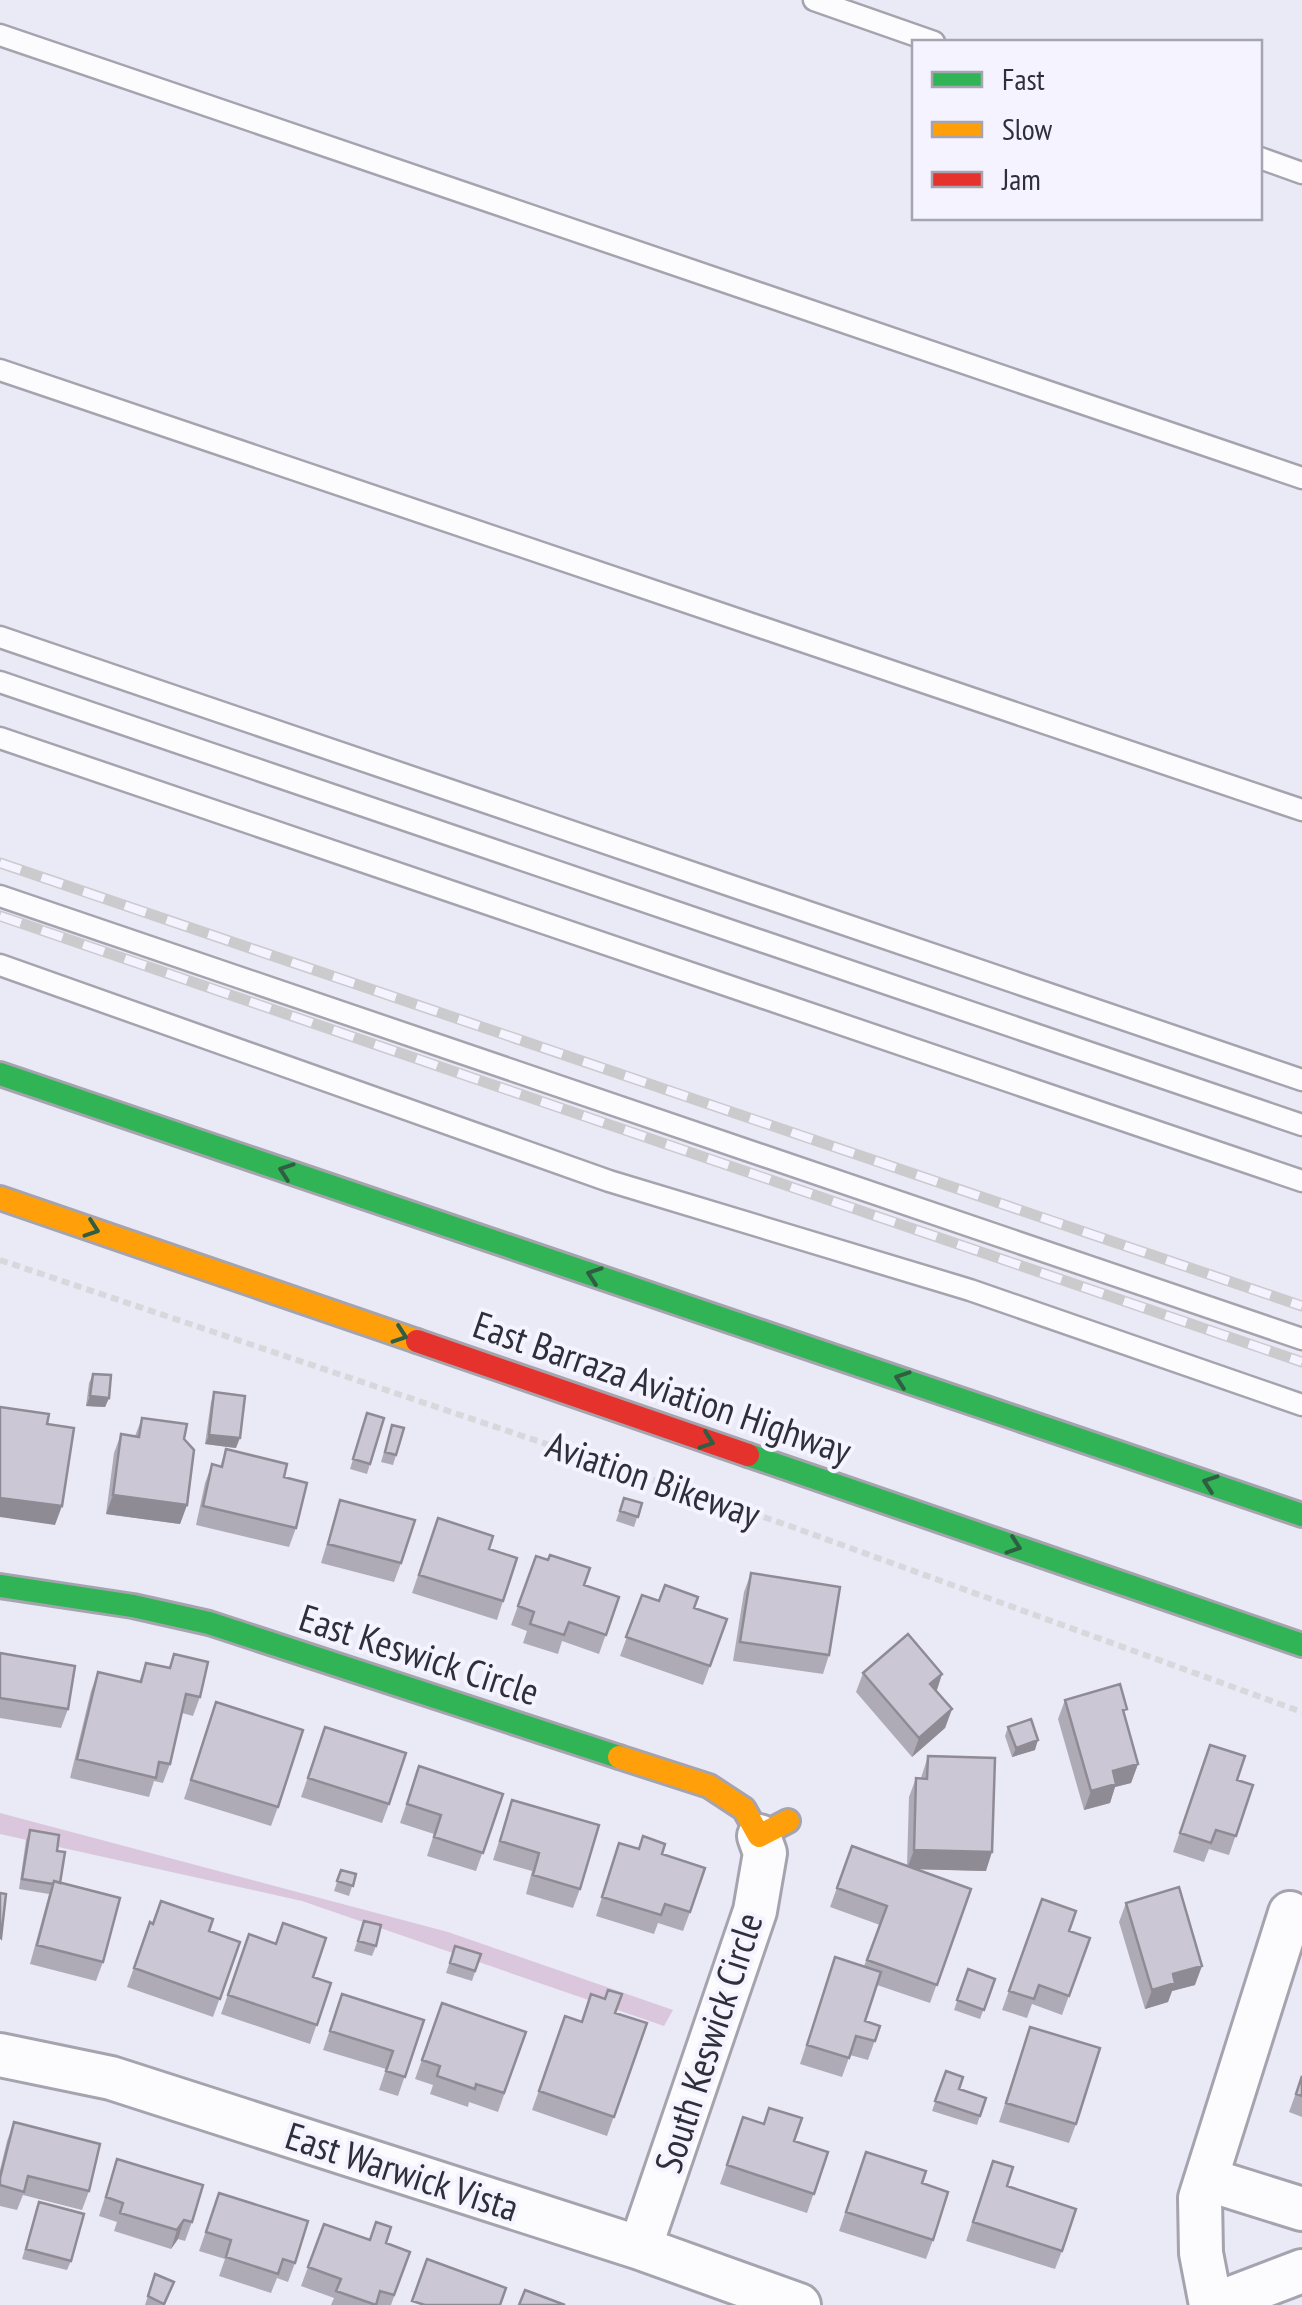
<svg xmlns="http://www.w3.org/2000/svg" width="1302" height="2305" font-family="'PT Sans Narrow',sans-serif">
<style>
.green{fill:#dbc7dd}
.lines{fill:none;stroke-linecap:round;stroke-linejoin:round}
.lane-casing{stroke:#a5a4ae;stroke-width:25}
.street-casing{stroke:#a5a4ae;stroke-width:48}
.fast-casing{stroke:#a5a4ae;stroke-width:28}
.slow-casing{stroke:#a5a4ae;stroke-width:28}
.jam-casing{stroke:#a5a4ae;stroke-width:28}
.path{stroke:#d8d7dc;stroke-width:6;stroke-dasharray:8 5;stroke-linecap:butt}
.lane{stroke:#fcfcfe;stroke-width:20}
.street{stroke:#fcfcfe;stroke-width:42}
.fast{stroke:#30b455;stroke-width:22}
.slow{stroke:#ff9f0a;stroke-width:22}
.jam{stroke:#e5322d;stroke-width:22}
.rail-casing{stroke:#cbcacd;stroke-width:11}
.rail{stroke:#f4f3ff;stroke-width:8;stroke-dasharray:22;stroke-linecap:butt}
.wall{fill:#afabb6}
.shaded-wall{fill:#8f8b94}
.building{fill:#ccc7d4;stroke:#8f8b94;stroke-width:2.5}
.oneway{stroke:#2f5e43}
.labels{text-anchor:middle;stroke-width:8;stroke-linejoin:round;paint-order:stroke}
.street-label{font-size:38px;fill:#2f2f39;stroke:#f4f3ff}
</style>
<rect width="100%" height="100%" fill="#eae9f6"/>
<path class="green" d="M0 1813 448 1932 673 2010 664 2026 302 1901 0 1834Z"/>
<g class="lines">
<defs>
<path id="lane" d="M814 0 934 42
M0 35 1302 478
M1260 158 1302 173
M0 370 1302 810
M0 637 1302 1080
M0 682 1302 1125
M0 738 1302 1181
M0 896 1302 1339
M0 965 609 1181 970 1290 1302 1405"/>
<path id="street" d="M0 2055 111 2078 640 2248 799 2305
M1206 2179 1302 2209
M640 2248 755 1911 765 1853 759 1836
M1211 2305 1201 2253 1200 2198 1290 1913
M1213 2305 1302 2271"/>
<path id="fast" d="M0 1074 1302 1515
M748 1455 1302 1645
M0 1586 133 1606 209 1623 619 1757"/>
<path id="slow" d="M0 1198 417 1341
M619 1757 709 1786 744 1809 759 1836 788 1821"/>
<path id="jam" d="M417 1341 748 1455"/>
</defs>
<use href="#lane" class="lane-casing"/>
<use href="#street" class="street-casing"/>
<use href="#fast" class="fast-casing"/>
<use href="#slow" class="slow-casing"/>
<use href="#jam" class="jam-casing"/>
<path class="path" d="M0 1260 787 1525 1302 1712"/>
<use href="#lane" class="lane"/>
<use href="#street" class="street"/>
<use href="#fast" class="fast"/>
<use href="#slow" class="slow"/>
<use href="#jam" class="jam"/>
<defs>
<path id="rail" d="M0 863 1302 1306
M0 916 1302 1362"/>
</defs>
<use href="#rail" class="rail-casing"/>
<use href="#rail" class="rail"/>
</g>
<path class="wall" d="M93 1374 109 1398 105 1407 86 1406 89 1383Z
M214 1392 236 1448 205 1444 211 1402Z
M367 1413 384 1418 367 1474 350 1469Z
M142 1418 184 1439 187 1505 180 1524 106 1514 114 1453 121 1434 135 1436Z
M392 1425 396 1455 393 1465 381 1462Z
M226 1449 284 1477 296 1528 289 1547 196 1525 205 1483 212 1464 220 1467Z
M624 1498 642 1503 634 1527 616 1521Z
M340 1500 401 1563 394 1582 321 1563Z
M431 1537 489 1549 503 1601 497 1620 412 1593Z
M536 1556 584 1585 619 1597 599 1654 562 1641 558 1654 523 1643 527 1631 511 1625Z
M751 1573 829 1655 823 1674 733 1661 744 1592Z
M642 1595 659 1601 694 1608 727 1619 703 1685 620 1656Z
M0 1653 68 1709 61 1728 0 1718Z
M174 1654 200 1697 193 1716 182 1713 170 1764 163 1783 154 1781 149 1797 70 1778 91 1691 98 1672 139 1682 146 1663 169 1668Z
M863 1673 942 1674 936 1692 952 1709 945 1728 912 1757 856 1692Z
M1065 1700 1124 1716 1138 1764 1131 1783 1115 1787 1110 1803 1084 1810 1058 1719Z
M216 1702 278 1807 271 1826 184 1799Z
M325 1727 389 1804 382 1823 301 1797Z
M1008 1727 1035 1750 1012 1757 1005 1736Z
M1210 1745 1237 1780 1253 1785 1229 1855 1209 1849 1204 1862 1173 1852Z
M928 1756 986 1871 916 1869 971 1889 930 2003 877 1985 865 2021 880 2026 868 2060 850 2055 842 2077 800 2064 835 1957 864 1966 880 1925 830 1907 852 1846 907 1866 909 1797 916 1778H921Z
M419 1766 503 1794 476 1871 427 1856 434 1834 400 1823Z
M512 1800 580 1889 573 1908 526 1894 532 1871 493 1860Z
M30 1830 57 1851 60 1883 103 1962 96 1981 30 1964 49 1894 19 1889 26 1840Z
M619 1843 662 1854 690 1912 683 1931 658 1923 654 1934 596 1916Z
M341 1870 356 1874 349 1896 334 1891Z
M1042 1899 1069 1931 1090 1938 1062 2015 1032 2004 1027 2018 1002 2010Z
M1126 1903 1195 1985 1172 1991 1168 2002 1145 2009 1119 1922Z
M364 1921 376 1946 372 1956 354 1951Z
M150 1922 209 1931 240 1942 213 2017 127 1987Z
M249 1934 313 1977 331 1983 310 2044 221 2014Z
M455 1946 481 1954 472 1981 446 1973Z
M968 1969 995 1979 980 2019 954 2010Z
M342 1994 424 2020 398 2096 379 2090 386 2069 323 2050Z
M442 2003 526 2032 498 2112 469 2102 468 2107 430 2094 433 2085 415 2079Z
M615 2013 647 2023 607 2136 532 2110 565 2016 581 2022Z
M1030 2027 1076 2124 1069 2143 999 2122Z
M946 2071 959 2089 986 2098 977 2125 932 2111Z
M1302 2076V2117L1289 2112Z
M743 2117 764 2124 794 2141 828 2152 807 2213 720 2184Z
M14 2122 89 2191 82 2210 23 2195 17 2210 0 2206V2170L7 2141Z
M117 2159 192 2222 185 2241 178 2239 171 2249 114 2231 117 2222 99 2216Z
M859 2171 922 2183 933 2240 926 2259 839 2231Z
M986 2180 1007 2186 1062 2251 1055 2269 966 2241Z
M219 2193 295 2263 288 2282 277 2278 271 2293 219 2276 225 2259 199 2251Z
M39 2202 71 2261 67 2270 22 2259Z
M324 2224 410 2252 391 2305H331L334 2298 301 2286Z
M155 2274 174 2282 165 2305H145Z"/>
<path class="shaded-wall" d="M90 1396 109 1398 105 1407 86 1406Z
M209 1435 240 1438 236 1448 205 1444Z
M113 1495 187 1505 180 1524 106 1514Z
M0 1498 62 1506 55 1525 0 1517Z
M942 1674 936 1693 930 1684Z
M952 1709 945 1728 912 1757 919 1738Z
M1038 1740 1035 1750 1012 1757 1016 1748Z
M1138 1764 1131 1783 1115 1787 1110 1803 1084 1810 1091 1791 1113 1771Z
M914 1850 992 1852 986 1871 907 1869Z
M1202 1966 1195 1985 1172 1991 1168 2002 1145 2009 1152 1990 1173 1974Z
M184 2220 178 2239 171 2249 177 2230Z"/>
<path class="building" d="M93 1374 111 1375 109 1398 90 1396Z
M214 1392 245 1396 240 1438 209 1435Z
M0 1407 49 1414 47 1424 74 1428 62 1506 0 1498Z
M367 1413 384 1418 370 1464 353 1459Z
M142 1418 187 1424 184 1439 194 1450 187 1505 113 1495 121 1434 139 1437Z
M392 1425 404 1428 396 1455 385 1452Z
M226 1449 287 1464 284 1477 307 1483 296 1528 203 1506 212 1464 222 1467Z
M624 1498 642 1503 638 1517 620 1511Z
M340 1500 415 1520 401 1563 328 1544Z
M438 1518 493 1536 489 1549 517 1558 503 1601 419 1575Z
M550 1555 590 1568 584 1585 619 1597 606 1635 569 1622 564 1635 530 1624 534 1612 518 1606 536 1556 548 1560Z
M751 1573 840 1587 829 1655 740 1642Z
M665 1585 698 1597 694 1608 727 1619 710 1666 626 1637 642 1595 659 1601Z
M908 1634 942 1674 930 1684 952 1709 919 1738 863 1673Z
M0 1653 75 1666 68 1709 0 1698Z
M174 1654 208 1662 200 1697 186 1694 170 1764 159 1762 156 1778 77 1759 98 1672 141 1682 146 1663 170 1668Z
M1120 1684 1127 1709 1123 1710 1138 1764 1113 1771 1116 1784 1091 1791 1065 1700Z
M216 1702 303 1730 278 1807 191 1780Z
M1031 1719 1038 1740 1016 1748 1008 1727Z
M325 1727 406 1753 389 1804 308 1778Z
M1210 1745 1245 1756 1237 1780 1253 1785 1236 1836 1216 1830 1211 1843 1180 1833Z
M928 1756 995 1758 992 1852 914 1850 916 1778 927 1779Z
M419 1766 503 1794 483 1853 434 1837 441 1815 407 1804Z
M512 1800 599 1825 580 1889 533 1875 539 1853 500 1841Z
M30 1830 59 1835 57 1851 65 1852 60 1883 54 1881 53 1884 22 1879Z
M643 1836 665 1844 662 1854 705 1868 690 1912 665 1904 661 1915 602 1897 619 1843 639 1849Z
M852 1846 971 1889 937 1985 867 1960 887 1906 837 1888Z
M341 1870 356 1874 353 1886 337 1881Z
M54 1881 120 1898 103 1962 37 1945Z
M1179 1887 1202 1966 1173 1974 1175 1983 1152 1990 1126 1903Z
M0 1893 6 1894 1 1938 0 1937Z
M1042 1899 1076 1911 1069 1931 1090 1938 1069 1996 1039 1985 1034 1999 1009 1991Z
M161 1901 213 1919 209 1931 240 1942 220 1999 134 1968 150 1922 153 1924Z
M364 1921 381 1925 376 1946 358 1941Z
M283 1923 326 1938 313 1977 331 1983 317 2025 228 1995 249 1934 276 1944Z
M455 1946 481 1954 475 1971 450 1963Z
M835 1957 881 1972 865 2021 880 2026 875 2041 856 2036 849 2058 807 2045Z
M968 1969 995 1979 984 2010 957 2000Z
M608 1990 622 1994 615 2013 647 2023 614 2117 539 2091 565 2016 582 2022 591 1994 605 1999Z
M342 1994 424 2020 405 2077 386 2071 393 2051 330 2031Z
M442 2003 526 2032 504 2093 476 2084 475 2089 437 2076 440 2066 422 2060Z
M1030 2027 1100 2048 1076 2124 1006 2103Z
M946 2071 963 2077 959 2089 986 2098 980 2116 935 2101Z
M1302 2076V2096L1296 2094Z
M769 2108 802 2118 794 2141 828 2152 814 2194 727 2165 743 2117 764 2124Z
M14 2122 100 2144 89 2191 28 2176 24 2192 0 2185V2178Z
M866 2152 926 2171 922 2183 948 2192 933 2240 846 2212Z
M117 2159 203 2185 192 2222 184 2220 177 2230 120 2213 123 2203 106 2197Z
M993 2161 1013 2167 1007 2186 1076 2209 1062 2251 973 2222Z
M219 2193 308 2221 295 2263 283 2259 278 2274 226 2257 231 2240 206 2232Z
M39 2202 84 2214 71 2261 26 2249Z
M376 2222 391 2227 386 2243 410 2252 394 2295 380 2291 376 2305 336 2291 341 2279 308 2267 324 2224 370 2240Z
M427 2259 506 2288 500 2305H425L412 2301Z
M155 2274 174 2282 164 2304 148 2296Z
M525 2290 565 2305H519Z"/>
<defs><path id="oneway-chevron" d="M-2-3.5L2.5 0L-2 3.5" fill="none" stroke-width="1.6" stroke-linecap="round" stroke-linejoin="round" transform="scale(2.5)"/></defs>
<g class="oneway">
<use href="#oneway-chevron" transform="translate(286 1171) rotate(-161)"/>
<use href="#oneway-chevron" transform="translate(92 1229) rotate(19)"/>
<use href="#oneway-chevron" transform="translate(594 1275) rotate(-161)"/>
<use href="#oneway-chevron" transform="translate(400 1335) rotate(19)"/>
<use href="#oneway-chevron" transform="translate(902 1379) rotate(-161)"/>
<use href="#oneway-chevron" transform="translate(707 1441) rotate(19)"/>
<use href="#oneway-chevron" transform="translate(1210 1483) rotate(-161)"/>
<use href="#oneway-chevron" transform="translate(1014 1546) rotate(19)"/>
</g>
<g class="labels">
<g class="street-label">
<text transform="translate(662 1388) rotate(19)" y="13">East Barraza Aviation Highway</text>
<text transform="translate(653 1480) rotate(19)" y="13">Aviation Bikeway</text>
<text transform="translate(419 1655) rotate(18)" y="13">East Keswick Circle</text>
<text transform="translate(709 2043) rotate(-72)" y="13">South Keswick Circle</text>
<text transform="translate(402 2172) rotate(18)" y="13">East Warwick Vista</text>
</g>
</g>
<rect x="912" y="40" width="350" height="180" fill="#f4f3ff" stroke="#a5a5b0" stroke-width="2.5"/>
<rect x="932" y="72" width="50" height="15" fill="#30b455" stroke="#a5a5b0" stroke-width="2.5"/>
<text x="1002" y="90" font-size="30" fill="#2f2f39">Fast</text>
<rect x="932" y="122" width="50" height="15" fill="#ff9f0a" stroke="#a5a5b0" stroke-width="2.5"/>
<text x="1002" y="140" font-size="30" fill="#2f2f39">Slow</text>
<rect x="932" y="172" width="50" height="15" fill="#e5322d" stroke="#a5a5b0" stroke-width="2.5"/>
<text x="1002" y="190" font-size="30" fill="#2f2f39">Jam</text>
</svg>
